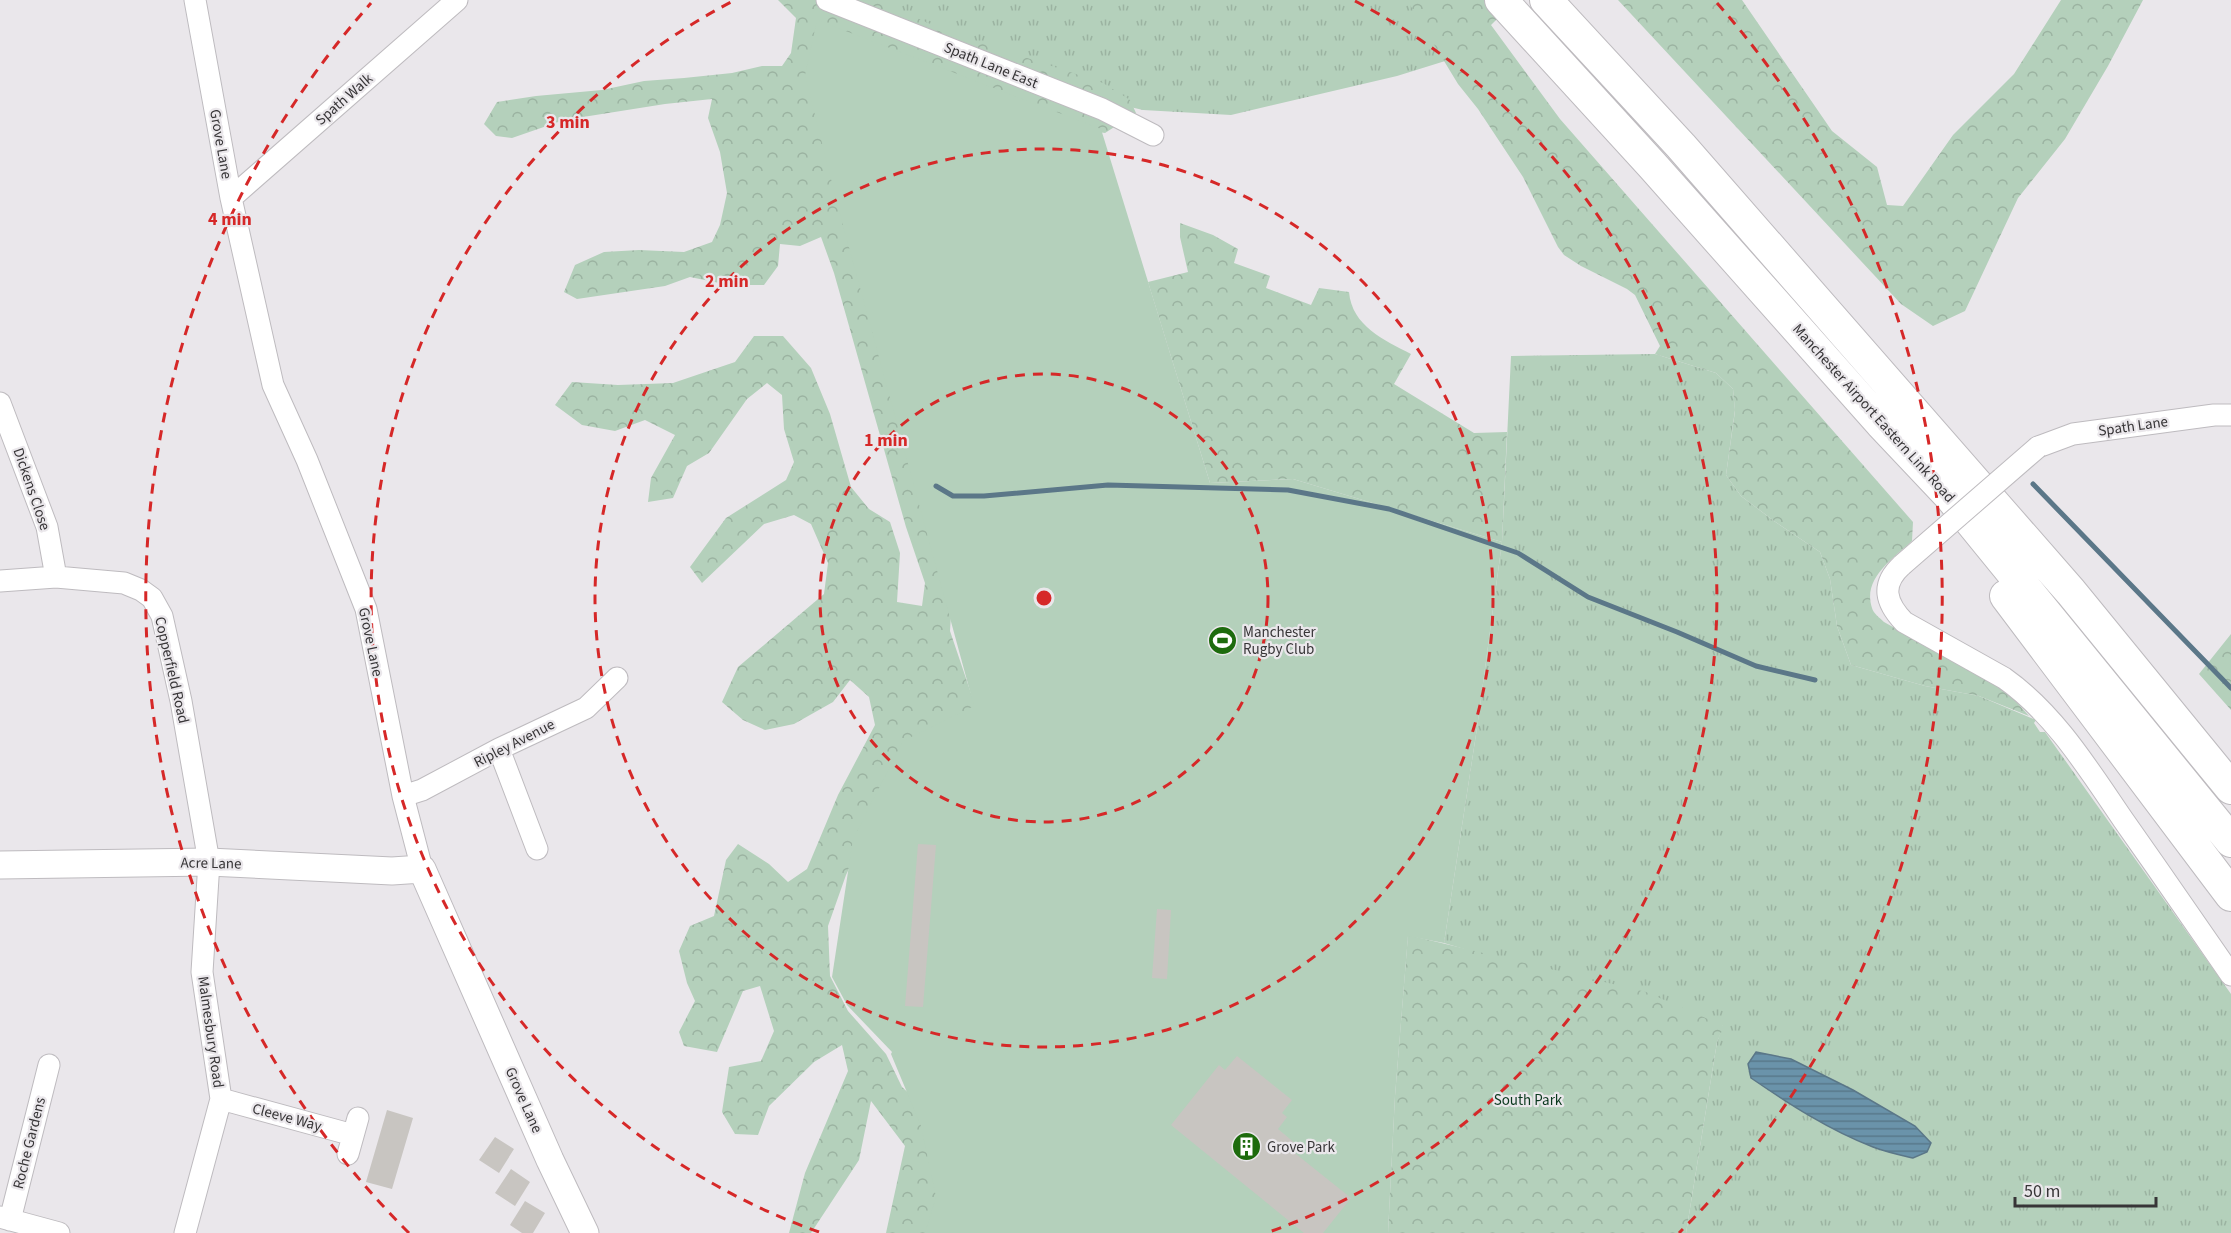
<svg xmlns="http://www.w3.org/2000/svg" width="2231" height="1233" font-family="'Source Sans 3',sans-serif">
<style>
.grass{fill:url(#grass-tufts)}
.forest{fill:url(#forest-crowns)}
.pitch{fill:#b4d0bb}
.water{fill:url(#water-rules);stroke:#5b7788;stroke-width:1.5}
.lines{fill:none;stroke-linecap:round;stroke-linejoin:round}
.stream{stroke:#5b7788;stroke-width:5}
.building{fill:#c8c5c1}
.minor-casing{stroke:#bebbbf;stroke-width:23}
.major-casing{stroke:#bebbbf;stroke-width:29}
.highway-casing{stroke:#bebbbf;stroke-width:34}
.minor{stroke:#fff;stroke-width:21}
.major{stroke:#fff;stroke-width:27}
.highway{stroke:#fff;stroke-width:32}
.minor-bridge-casing{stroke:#bebbbf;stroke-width:23;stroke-linecap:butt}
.minor-bridge{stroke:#fff;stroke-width:21}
.ring{fill:none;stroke:#d62828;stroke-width:3;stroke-dasharray:10 8}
.labels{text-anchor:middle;stroke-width:4.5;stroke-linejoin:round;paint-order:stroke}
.street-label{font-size:15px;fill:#373537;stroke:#eae7eb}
.poi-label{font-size:15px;fill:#373537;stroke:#eae7eb;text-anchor:start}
.park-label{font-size:15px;fill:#09381d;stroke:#eae7eb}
.centre{fill:#d62828;stroke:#eae7eb;stroke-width:3}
.ring-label{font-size:18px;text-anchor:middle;font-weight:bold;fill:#d62828;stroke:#eae7eb;stroke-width:4.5;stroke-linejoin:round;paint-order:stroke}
</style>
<defs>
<pattern id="grass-tufts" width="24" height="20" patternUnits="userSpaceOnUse" patternTransform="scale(1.5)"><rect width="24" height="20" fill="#b4d0bb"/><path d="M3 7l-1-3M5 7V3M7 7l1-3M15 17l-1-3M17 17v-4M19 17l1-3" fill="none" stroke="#9bb3a1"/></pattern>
<pattern id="forest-crowns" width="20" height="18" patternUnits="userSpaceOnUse" patternTransform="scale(1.5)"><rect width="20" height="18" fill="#b4d0bb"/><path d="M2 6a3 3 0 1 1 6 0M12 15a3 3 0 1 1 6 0" fill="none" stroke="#9bb3a1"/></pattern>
<pattern id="water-rules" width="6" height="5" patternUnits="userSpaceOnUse" patternTransform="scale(1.5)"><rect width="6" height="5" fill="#6a93aa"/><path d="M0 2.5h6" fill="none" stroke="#58798b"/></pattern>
</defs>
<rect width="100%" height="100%" fill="#eae7eb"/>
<path class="grass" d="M864 0H1426L1458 57 1397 76 1231 115 1143 110 1113 103Z
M1655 354 1716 373 1733 389 1735 410 1726 475 1741 496 1774 521 1820 552 1830 579 1837 626 1851 665 1925 686 1979 696 2036 720 2034 723 2040 732H2045L2231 994V1233H1686L1717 1042 1723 1026 1444 943 1477 728 1502 542 1511 356Z"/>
<path class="forest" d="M778 0H877L946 31 1103 83 1130 100 1136 113 1105 133 1063 127 954 566 950 631 977 711 895 772 846 875 828 926 830 976 848 1011 886 1054 902 1087 937 1119 950 1233H886L905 1146 871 1101 859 1160 811 1233H789L805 1173 848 1071 842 1045 814 1062 769 1106 758 1135 735 1134 722 1112 729 1067 761 1061 774 1031 760 986 743 991 717 1052 684 1046 679 1032 695 1001 687 983 679 951 690 926 714 916 726 860 738 844 769 864 788 882 807 869 838 795 875 725 869 697 850 680 833 702 794 724 765 730 743 720 722 702 738 667 824 594 828 563 811 524 794 515 764 524 702 583 690 567 726 518 786 480 794 462 784 429 782 395 767 383 747 399 709 453 687 466 673 498 648 502 651 478 675 435 645 420 615 431 582 425 555 405 572 382 618 385 673 383 735 362 754 336H783L811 368 830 414 851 487 869 509 890 522 900 553 897 602 922 606 925 583 906 527 834 273 821 237 800 246 780 244 778 266 764 285H729L690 277 665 286 577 299 564 292 575 265 604 252 639 250 684 252 712 242 720 225 727 193 720 152 708 118 712 99 665 104 564 120 512 138 496 136 484 124 497 102 536 96 602 90 644 81 684 78 732 73 762 66H782L791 53 796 18Z
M1407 0H1484L1500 16 1491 25 1560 119 1913 522 1912 541C1894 558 1862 578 1872 608 1873 613 1880 618 1884 622L2006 690 2029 716 1979 696 1925 686 1851 665 1837 626 1830 579 1820 552 1774 521 1741 496 1726 475 1735 411 1733 389 1716 373 1655 354 1660 346 1635 295 1627 289 1581 266 1564 255 1558 247 1523 177 1478 109 1458 84Z
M1618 0H1742L1832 131 1877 167 1887 205 1903 206 1953 135 2014 74 2061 0H2143L2108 66 2065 139 2018 198 1965 311 1933 326 1901 304Z
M1180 223 1213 235 1238 249 1234 263 1270 276 1266 288 1311 305 1319 288 1349 292C1352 326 1384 340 1411 354L1394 384 1474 433 1507 432 1502 542 1293 479 1210 483 1148 282 1188 272 1180 237Z
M2231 634V710L2199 674Z
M1408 935 1646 992 1724 1026 1717 1042 1686 1233H1388L1395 1096Z"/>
<path class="pitch" d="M817 20 1101 129 1210 483 1293 479 1502 542 1477 728 1444 943 1408 936 1395 1096 1388 1233H925L936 1197 921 1126 891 1054 892 1052 847 1005 832 977 853 839 903 741 974 706 838 207 805 75Z"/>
<path class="water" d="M1756 1052 1791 1059 1853 1090 1915 1126 1931 1143 1927 1152 1913 1158C1900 1155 1886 1152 1873 1147 1829 1130 1789 1104 1751 1078L1748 1064Z"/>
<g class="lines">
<path class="stream" d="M2033 484 2231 688
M936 486 953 496H984L1108 485 1288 490 1389 509 1518 553 1588 597 1677 632 1756 666 1815 680"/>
</g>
<path class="building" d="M918 844 936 845 923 1007 905 1006Z
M1157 909 1171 910 1167 979 1152 978Z
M1237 1056 1292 1100 1282 1113 1287 1117 1278 1129 1296 1144 1291 1150 1351 1198 1323 1233H1304L1171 1125 1219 1065 1225 1070Z
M387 1110 413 1118 392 1189 366 1182Z
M495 1137 514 1149 499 1173 479 1160Z
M511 1169 530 1182 515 1206 495 1193Z
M525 1201 545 1213 533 1233H522L510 1225Z"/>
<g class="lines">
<defs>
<path id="minor" d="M195 0 231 198 273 385 307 460 366 609 403 796 422 869
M827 0 1102 109 1153 135
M231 198 457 0
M0 403 47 527 56 577
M2038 447 2073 434 2214 415H2231
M1902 565C1880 585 1886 603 1904 622L2004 678C2055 714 2089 770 2124 821 2160 872 2195 923 2231 975
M0 581 56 577 124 583 141 590 152 598 162 616 181 701 209 862 202 972 221 1099 185 1233
M499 749 537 849
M403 796 422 790 499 749 586 708 617 678
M221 1099 353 1135
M348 1154 358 1118
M0 1217 59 1233
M10 1220 49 1065"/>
<path id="major" d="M0 865 209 862 392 871 422 869 550 1160 585 1233"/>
<path id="highway" d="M1501 0 1652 165 1881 423 1950 496 2231 841
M1546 0 1681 146 2071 592 2231 788
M2006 596 2231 895"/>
</defs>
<use href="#minor" class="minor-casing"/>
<use href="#major" class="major-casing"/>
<use href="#highway" class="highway-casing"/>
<use href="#minor" class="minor"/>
<use href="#major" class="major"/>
<use href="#highway" class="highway"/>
<defs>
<path id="minor-bridge" d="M1902 565 2038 447"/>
</defs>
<use href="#minor-bridge" class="minor-bridge-casing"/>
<use href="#minor-bridge" class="minor-bridge"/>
</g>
<g class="ring">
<circle cx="1044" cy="598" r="224"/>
<circle cx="1044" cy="598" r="449"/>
<path d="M819 1232A673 673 0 0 1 733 1M1355 1A673 673 0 0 1 1269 1232"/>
<path d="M409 1233A898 898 0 0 1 371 3M1717 3A898 898 0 0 1 1679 1233"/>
</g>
<defs>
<symbol id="stadium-disc" viewBox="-11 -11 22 22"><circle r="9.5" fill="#1d6b0d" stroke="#eae7eb"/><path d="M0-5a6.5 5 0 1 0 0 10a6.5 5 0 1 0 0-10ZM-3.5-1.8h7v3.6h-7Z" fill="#fff"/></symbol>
<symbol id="building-disc" viewBox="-11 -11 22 22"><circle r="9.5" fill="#1d6b0d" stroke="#eae7eb"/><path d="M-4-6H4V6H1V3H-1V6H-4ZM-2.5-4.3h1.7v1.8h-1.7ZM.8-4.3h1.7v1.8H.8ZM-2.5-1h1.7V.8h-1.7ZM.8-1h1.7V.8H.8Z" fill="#fff"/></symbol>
</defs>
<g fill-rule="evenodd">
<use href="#stadium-disc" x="1206" y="624" width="33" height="33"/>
<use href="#building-disc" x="1230" y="1130" width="33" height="33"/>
</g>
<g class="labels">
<g class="street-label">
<text transform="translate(991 65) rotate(22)" y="5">Spath Lane East</text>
<text transform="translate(344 99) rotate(-41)" y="5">Spath Walk</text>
<text transform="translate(221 144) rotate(80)" y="5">Grove Lane</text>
<text transform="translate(1874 413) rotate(48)" y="5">Manchester Airport Eastern Link Road</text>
<text transform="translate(2133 426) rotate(-8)" y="5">Spath Lane</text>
<text transform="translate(32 489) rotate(71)" y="5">Dickens Close</text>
<text transform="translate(371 642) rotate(78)" y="5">Grove Lane</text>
<text transform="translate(172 670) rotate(77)" y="5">Copperfield Road</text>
<text transform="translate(514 743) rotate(-27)" y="5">Ripley Avenue</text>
<text transform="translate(211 863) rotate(1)" y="5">Acre Lane</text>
<text transform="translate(211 1032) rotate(82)" y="5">Malmesbury Road</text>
<text transform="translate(524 1100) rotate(66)" y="5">Grove Lane</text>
<text transform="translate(287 1117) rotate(15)" y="5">Cleeve Way</text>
<text transform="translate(29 1143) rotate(-76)" y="5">Roche Gardens</text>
</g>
<g class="poi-label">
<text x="1243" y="637">Manchester<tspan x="1243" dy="17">Rugby Club</tspan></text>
<text x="1267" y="1152">Grove Park</text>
</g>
<g class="park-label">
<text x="1528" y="1105">South Park</text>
</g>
</g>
<circle cx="1044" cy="598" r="9" class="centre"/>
<g class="ring-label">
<text x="568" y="128">3 min</text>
<text x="230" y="225">4 min</text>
<text x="727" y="287">2 min</text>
<text x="886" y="446">1 min</text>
</g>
<path d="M2015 1197v9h141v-9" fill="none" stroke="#373537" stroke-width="3"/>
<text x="2024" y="1197" font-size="18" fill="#373537" stroke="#eae7eb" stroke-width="4.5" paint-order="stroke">50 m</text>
</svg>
